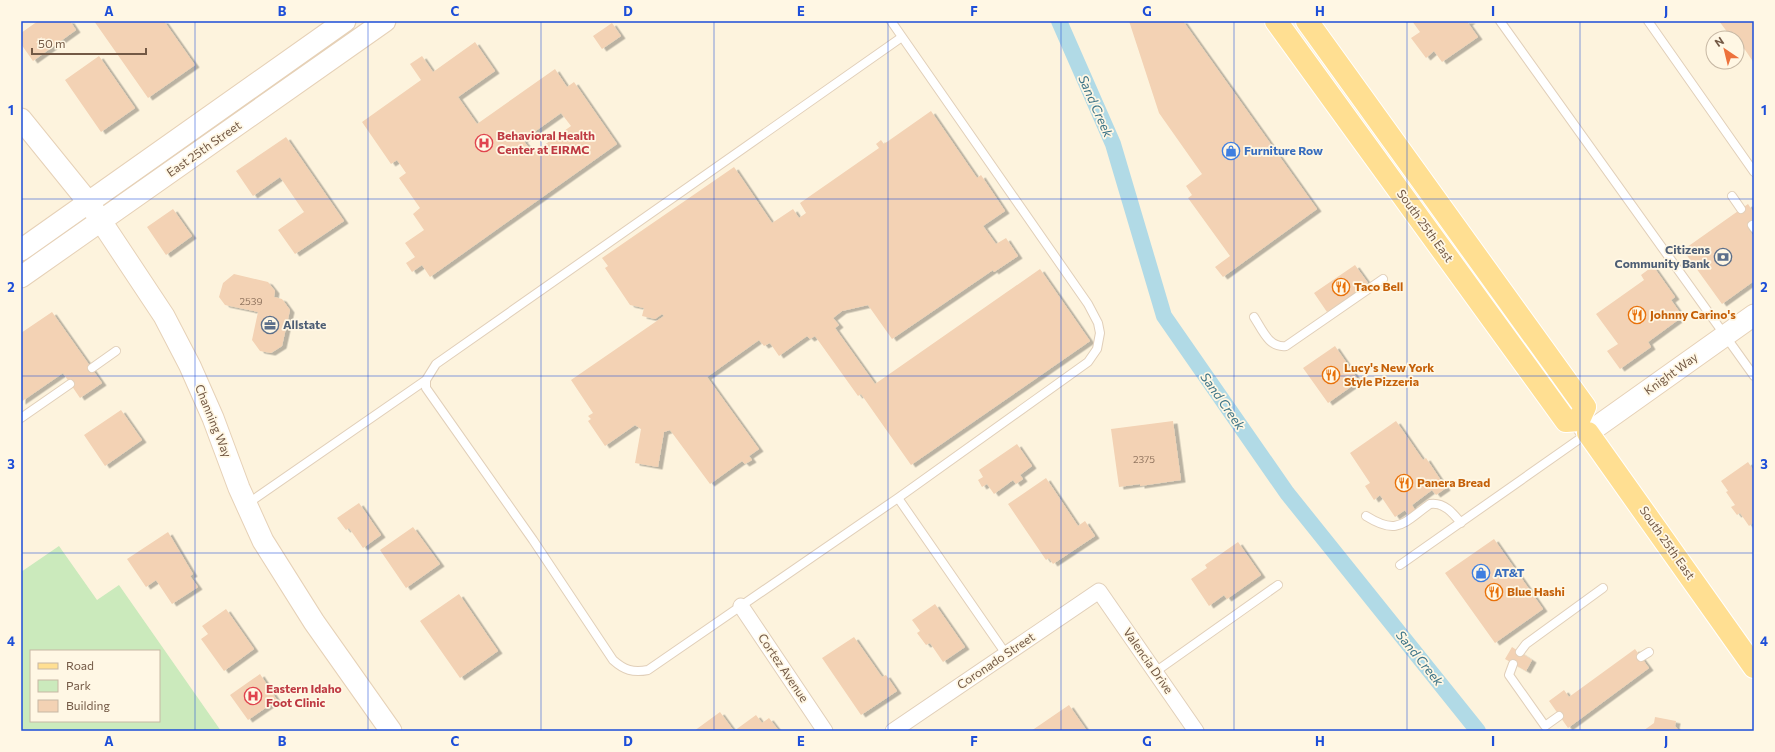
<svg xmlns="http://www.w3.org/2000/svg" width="1775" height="752" font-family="Commissioner,sans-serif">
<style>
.green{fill:#cbeabc;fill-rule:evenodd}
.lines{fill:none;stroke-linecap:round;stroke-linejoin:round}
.canal{stroke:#b1dae6;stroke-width:16}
.building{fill:#f3d2b4;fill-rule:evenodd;filter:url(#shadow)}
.lane-casing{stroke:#e1cfb9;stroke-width:10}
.street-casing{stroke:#e1cfb9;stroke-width:17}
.secondary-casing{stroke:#e6d1b7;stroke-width:23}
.primary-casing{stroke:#fff;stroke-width:24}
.lane{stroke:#fff;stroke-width:8}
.street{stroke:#fff;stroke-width:15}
.secondary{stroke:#fff;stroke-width:21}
.primary{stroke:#ffdf92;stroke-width:22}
.grid{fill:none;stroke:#1d4ed8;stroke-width:1;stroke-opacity:0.55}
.labels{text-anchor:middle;stroke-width:3.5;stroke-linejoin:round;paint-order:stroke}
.number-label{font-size:10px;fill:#937761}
.health-label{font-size:12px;font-weight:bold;fill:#be3a42;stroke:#fff7e4;text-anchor:start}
.street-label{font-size:12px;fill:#735945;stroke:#fff7e4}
.shop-label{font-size:12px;font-weight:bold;fill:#366cbe;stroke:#fff7e4;text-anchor:start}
.service-label{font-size:12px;font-weight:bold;fill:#4e5e75;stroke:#fff7e4;text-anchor:end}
.food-label{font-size:12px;font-weight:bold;fill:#c56008;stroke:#fff7e4;text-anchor:start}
.water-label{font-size:13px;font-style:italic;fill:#3e7588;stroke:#fff7e4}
.neatline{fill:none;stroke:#1d4ed8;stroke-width:1.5}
.grid-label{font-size:13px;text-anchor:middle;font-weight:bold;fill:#1d4ed8}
</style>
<defs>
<filter id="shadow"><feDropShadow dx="4.5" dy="2.5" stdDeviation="0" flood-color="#0004"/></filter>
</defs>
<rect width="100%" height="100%" fill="#fdf3dd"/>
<path class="green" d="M59 546 97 600 119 585 221 731H21V572ZM31 651H159V721H31Z"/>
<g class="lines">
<path class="canal" d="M1059 21 1113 144 1164 316 1287 493 1478 731"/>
</g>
<path class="building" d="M38 21H70L76 30 33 61 21 44V33Z
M94 21H164L195 65 148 98Z
M1129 21H1183L1317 209 1223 277 1215 267 1230 256 1188 198 1192 195 1186 186 1202 174 1159 113Z
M1412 21H1471L1468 23 1478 37 1442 62 1434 51 1426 58 1411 38 1420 32Z
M1719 21H1754V63L1737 38 1731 31 1728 33Z
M612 23 621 36 602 49 593 36Z
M475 42 495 71 458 97 477 124 555 69 567 87 574 82 617 144 430 277 422 265 412 272 406 263 415 257 405 243 424 230 413 214 420 208 399 178 406 173 397 160 391 164 362 122 421 80 410 64 422 56 433 72ZM561 113 571 126 533 153 523 140Z
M99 56 135 108 101 132 65 80Z
M931 111 977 178 981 175 1005 211 983 226 996 244 1006 238 1018 256 994 272 993 270 892 339 868 305 842 311 833 318 839 325 835 328 875 384 1040 269 1090 341 911 465 861 394 858 396 815 336 810 339 807 336 779 356 770 343 764 346 759 340 707 377 759 449 749 456 752 460 745 464 742 461 710 484 670 430 664 432 658 467 635 463 641 429 635 425 605 446 588 421 591 419 588 416 593 413 571 380 664 316 662 314 655 319 642 316 644 308 630 305 605 268 608 266 602 258 734 167 772 223 793 209 799 218 806 213 800 203 879 148 876 144 881 140 884 144Z
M286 137 344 221 295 254 278 230 304 212 280 177 253 196 236 171Z
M1748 204 1754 213V224L1748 228 1754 237V281L1722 304 1683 250Z
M173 209 192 236 166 255 147 227Z
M1355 265 1368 283 1327 312 1314 293Z
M1653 266 1675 297 1671 300 1681 314 1676 317 1678 320 1648 342 1651 347 1620 369 1607 351 1618 344 1596 314 1644 280 1641 275Z
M234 274 268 282 275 291 274 297 282 299 290 310 282 346 271 353 260 351 252 340 258 312 225 305 219 297 223 283Z
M52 312 102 383 80 398 63 373 21 402V333Z
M1335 346 1359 381 1328 403 1303 368Z
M121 410 142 440 105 466 84 435Z
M1173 421 1181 480 1140 486V484L1119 487 1111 429Z
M1396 421 1423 460 1426 458 1446 488 1436 495 1432 490 1412 505 1415 510 1408 515 1405 510 1395 517 1380 495 1374 500 1365 486 1370 483 1350 453Z
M1017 444 1032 466 1020 475 1023 479 1016 484 1013 480 994 494 987 484 982 487 978 480 983 477 979 470Z
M1748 462 1754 471V522L1749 526 1740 513 1737 515 1731 507 1735 505 1726 492 1728 491 1721 481Z
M1046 478 1078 526 1085 521 1095 536 1053 564 1049 558 1046 560 1008 504Z
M359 503 381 535 363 548 349 528 346 530 337 518Z
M413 527 440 564 406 588 380 550Z
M168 532 193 574 190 576 198 587 172 604 156 580 146 587 127 559Z
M1494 539 1543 609 1495 643 1445 573Z
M1238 542 1261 575 1227 599 1224 595 1209 606 1191 579 1207 568 1205 565Z
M459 594 498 651 460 678 420 621Z
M935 604 965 647 943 662 930 643 926 645 917 633 920 631 912 620Z
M226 609 254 649 224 671 201 639 208 634 202 626Z
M854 637 882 677 886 675 897 691 861 715 822 658Z
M1512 647 1532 660 1526 671 1505 659Z
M1635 649 1649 668 1568 728 1549 701 1564 690 1569 697Z
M260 674 277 700 248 720 230 695Z
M1069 705 1087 731H1031Z
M720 712 734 731 756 715 762 723 769 718 779 731H694Z
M1655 717 1676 721 1675 726 1679 731H1643L1654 723Z"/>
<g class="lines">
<defs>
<path id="lane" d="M891 21 1088 304 1098 323 1100 333 1097 349 1088 362 898 498 648 670C633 673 624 670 613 660L533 540 426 388V380L436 364 902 37
M1500 21 1754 376
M1648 21 1754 172
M1732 196 1741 209
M1752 225 1754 228
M1254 317C1263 331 1269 348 1286 346L1383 279
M92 368 116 351
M21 418 70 384
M898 498 1006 654
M247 504 426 380
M1366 516C1398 536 1403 523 1430 504 1444 502 1453 513 1461 523
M1400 565 1588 433
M1520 652 1526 644 1603 588
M1641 657 1649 652
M1513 664 1509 675 1545 726 1559 716
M1155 672 1278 585"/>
<path id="street" d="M741 606 825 731
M893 731 1099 591 1196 731"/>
<path id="secondary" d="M21 119 89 203 164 316 190 366 213 418 239 488 263 541 314 622 391 731
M21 250 345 21
M21 277 385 21
M1579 420 1588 433 1754 315"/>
<path id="primary" d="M1276 21 1566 421 1579 420 1585 407 1307 21
M1588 433 1754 667"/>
</defs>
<use href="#lane" class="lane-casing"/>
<use href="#street" class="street-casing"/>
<use href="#secondary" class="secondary-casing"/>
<use href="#primary" class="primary-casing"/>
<use href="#lane" class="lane"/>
<use href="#street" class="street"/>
<use href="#secondary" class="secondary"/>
<use href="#primary" class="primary"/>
</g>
<path class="grid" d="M195 21V731M368 21V731M541 21V731M714 21V731M888 21V731M1061 21V731M1234 21V731M1407 21V731M1580 21V731M21 199H1754M21 376H1754M21 553H1754"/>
<defs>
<symbol id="hospital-ring" viewBox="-11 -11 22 22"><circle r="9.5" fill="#fff7e4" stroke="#e0444e" stroke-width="1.5"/><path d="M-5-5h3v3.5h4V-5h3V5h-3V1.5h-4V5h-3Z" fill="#e0444e"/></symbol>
<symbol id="shop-ring" viewBox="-11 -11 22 22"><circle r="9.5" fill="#fff7e4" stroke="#3f7fe0" stroke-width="1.5"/><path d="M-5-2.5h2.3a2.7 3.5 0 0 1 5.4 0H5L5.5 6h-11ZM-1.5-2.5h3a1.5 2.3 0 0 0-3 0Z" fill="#3f7fe0"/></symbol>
<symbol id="bank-ring" viewBox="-11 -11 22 22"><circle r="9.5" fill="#fff7e4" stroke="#5c6f8a" stroke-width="1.5"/><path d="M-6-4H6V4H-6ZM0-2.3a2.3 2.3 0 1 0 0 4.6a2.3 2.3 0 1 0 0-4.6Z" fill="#5c6f8a"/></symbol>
<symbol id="restaurant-ring" viewBox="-11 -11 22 22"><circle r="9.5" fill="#fff7e4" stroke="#e8710a" stroke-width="1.5"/><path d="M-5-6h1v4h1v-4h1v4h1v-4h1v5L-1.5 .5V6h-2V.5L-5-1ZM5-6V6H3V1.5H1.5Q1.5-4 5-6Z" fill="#e8710a"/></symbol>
<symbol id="office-ring" viewBox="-11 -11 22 22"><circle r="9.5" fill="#fff7e4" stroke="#5c6f8a" stroke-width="1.5"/><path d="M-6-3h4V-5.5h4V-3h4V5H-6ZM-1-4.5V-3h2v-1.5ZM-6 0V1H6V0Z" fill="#5c6f8a"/></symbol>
</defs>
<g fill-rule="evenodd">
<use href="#hospital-ring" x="474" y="133" width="20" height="20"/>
<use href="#shop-ring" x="1221" y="141" width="20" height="20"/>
<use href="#bank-ring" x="1713" y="247" width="20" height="20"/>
<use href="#restaurant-ring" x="1331" y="277" width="20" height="20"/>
<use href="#restaurant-ring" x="1627" y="305" width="20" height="20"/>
<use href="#office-ring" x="260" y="315" width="20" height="20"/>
<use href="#restaurant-ring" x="1321" y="365" width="20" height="20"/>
<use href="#restaurant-ring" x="1394" y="473" width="20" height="20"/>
<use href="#shop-ring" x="1471" y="563" width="20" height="20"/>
<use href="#restaurant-ring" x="1484" y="582" width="20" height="20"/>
<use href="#hospital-ring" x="243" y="686" width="20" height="20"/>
</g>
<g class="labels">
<g class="number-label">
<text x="251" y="305">2539</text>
<text x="1144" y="463">2375</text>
</g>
<g class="health-label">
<text x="497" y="140">Behavioral Health<tspan x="497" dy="14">Center at EIRMC</tspan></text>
<text x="266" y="693">Eastern Idaho<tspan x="266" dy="14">Foot Clinic</tspan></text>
</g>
<g class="street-label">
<text transform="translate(204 149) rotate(-35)" y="4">East 25th Street</text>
<text transform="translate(1425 226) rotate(54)" y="4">South 25th East</text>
<text transform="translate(1671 374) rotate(-36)" y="4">Knight Way</text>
<text transform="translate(213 421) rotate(68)" y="4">Channing Way</text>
<text transform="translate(1667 543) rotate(55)" y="4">South 25th East</text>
<text transform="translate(996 661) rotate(-34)" y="4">Coronado Street</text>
<text transform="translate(1148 661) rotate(55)" y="4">Valencia Drive</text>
<text transform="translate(783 668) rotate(56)" y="4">Cortez Avenue</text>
</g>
<g class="shop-label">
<text x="1244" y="155">Furniture Row</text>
<text x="1494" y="577">AT&amp;T</text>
</g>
<g class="service-label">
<text x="1710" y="254">Citizens<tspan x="1710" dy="14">Community Bank</tspan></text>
<text x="283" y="329" text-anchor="start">Allstate</text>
</g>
<g class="food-label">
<text x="1354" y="291">Taco Bell</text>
<text x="1650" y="319">Johnny Carino's</text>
<text x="1344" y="372">Lucy's New York<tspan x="1344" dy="14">Style Pizzeria</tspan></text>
<text x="1417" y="487">Panera Bread</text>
<text x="1507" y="596">Blue Hashi</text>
</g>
<g class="water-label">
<text transform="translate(1096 106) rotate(66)" y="5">Sand Creek</text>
<text transform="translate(1223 401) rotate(55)" y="5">Sand Creek</text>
<text transform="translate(1420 658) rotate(51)" y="5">Sand Creek</text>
</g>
</g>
<rect width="1775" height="752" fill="none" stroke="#fff7e4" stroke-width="44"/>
<rect x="30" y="650" width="130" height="72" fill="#fff7e4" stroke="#c7b8a4"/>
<rect x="38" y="663" width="20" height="6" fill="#ffdf92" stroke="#c7b8a4"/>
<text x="66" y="670" font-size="12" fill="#735945">Road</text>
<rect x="38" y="680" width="20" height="12" fill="#cbeabc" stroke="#c7b8a4"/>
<text x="66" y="690" font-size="12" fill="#735945">Park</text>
<rect x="38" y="700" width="20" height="12" fill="#f3d2b4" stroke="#c7b8a4"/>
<text x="66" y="710" font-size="12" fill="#735945">Building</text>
<g transform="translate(1725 50) rotate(325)"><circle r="19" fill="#fff7e4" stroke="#c7b8a4"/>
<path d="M0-3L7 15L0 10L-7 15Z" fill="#ed723c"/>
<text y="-6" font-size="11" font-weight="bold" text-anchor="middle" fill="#735945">N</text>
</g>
<path d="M32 48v6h114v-6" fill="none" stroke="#735945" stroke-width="2"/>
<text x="38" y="48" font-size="12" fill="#735945" stroke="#fff7e4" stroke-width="3" paint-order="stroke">50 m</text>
<rect x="22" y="22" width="1731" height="708" class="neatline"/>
<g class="grid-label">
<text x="109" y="16">A</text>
<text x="282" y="16">B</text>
<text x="455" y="16">C</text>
<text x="628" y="16">D</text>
<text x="801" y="16">E</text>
<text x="974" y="16">F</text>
<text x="1147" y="16">G</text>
<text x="1320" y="16">H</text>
<text x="1493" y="16">I</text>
<text x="1666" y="16">J</text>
<text x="11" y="115">1</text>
<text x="1764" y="115">1</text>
<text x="11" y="292">2</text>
<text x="1764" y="292">2</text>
<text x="11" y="469">3</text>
<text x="1764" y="469">3</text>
<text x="11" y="646">4</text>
<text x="1764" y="646">4</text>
<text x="109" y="746">A</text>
<text x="282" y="746">B</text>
<text x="455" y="746">C</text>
<text x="628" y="746">D</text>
<text x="801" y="746">E</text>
<text x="974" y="746">F</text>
<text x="1147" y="746">G</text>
<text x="1320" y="746">H</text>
<text x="1493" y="746">I</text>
<text x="1666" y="746">J</text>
</g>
</svg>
